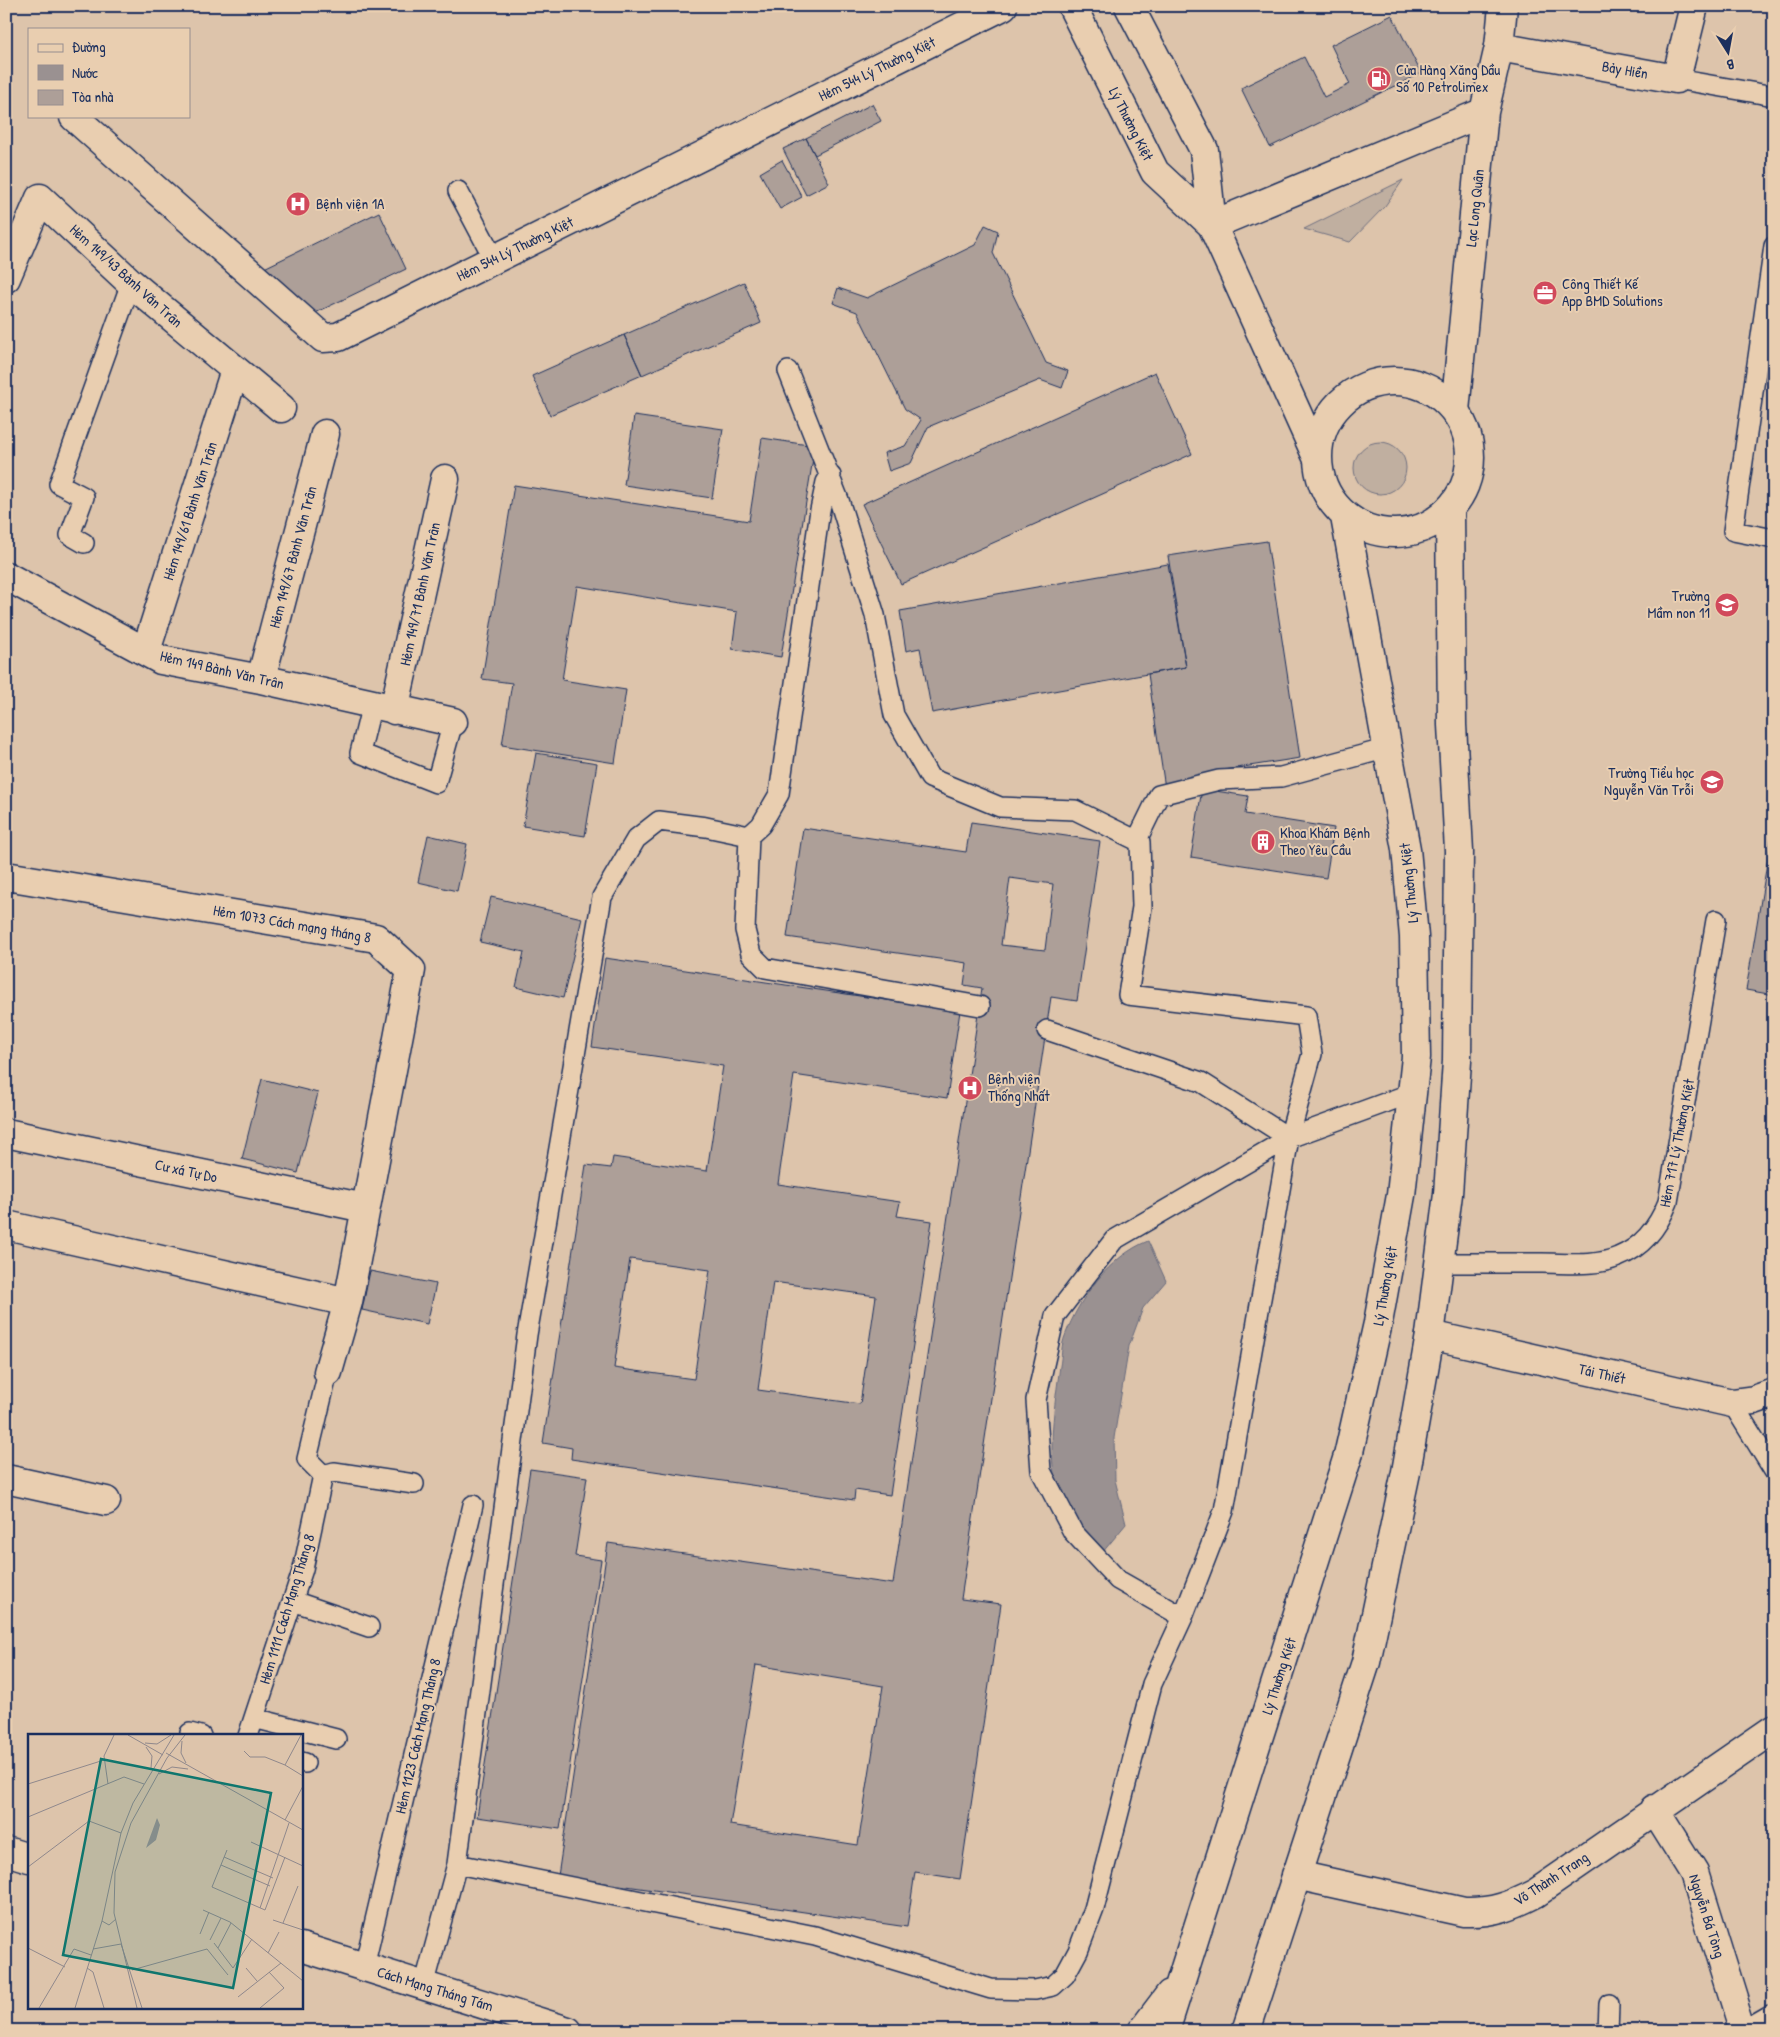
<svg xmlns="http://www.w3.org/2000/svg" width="1780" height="2037" font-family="'Patrick Hand',sans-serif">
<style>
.green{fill:#c0afa0;stroke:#6e6f7f}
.water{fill:#9a9191;stroke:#676a7d}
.building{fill:#ad9f98;stroke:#1b2f5e;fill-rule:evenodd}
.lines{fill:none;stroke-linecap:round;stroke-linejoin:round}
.service-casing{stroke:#1b2f5e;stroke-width:22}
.minor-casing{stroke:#1b2f5e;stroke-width:31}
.tertiary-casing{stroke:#1b2f5e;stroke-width:31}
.secondary-casing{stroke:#1b2f5e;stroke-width:31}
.primary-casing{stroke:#1b2f5e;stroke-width:31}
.service{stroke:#e9ceb0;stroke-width:19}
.minor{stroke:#e9ceb0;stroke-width:28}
.tertiary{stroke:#e9ceb0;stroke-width:28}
.secondary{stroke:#e9ceb0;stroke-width:28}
.primary{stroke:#e9ceb0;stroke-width:28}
.labels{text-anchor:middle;stroke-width:4;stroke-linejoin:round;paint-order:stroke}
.street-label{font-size:15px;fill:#1b2f5e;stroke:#e9ceb0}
.poi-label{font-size:15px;fill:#1b2f5e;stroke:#e9ceb0;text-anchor:start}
.inset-road{fill:none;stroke:#8f888c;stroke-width:1}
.view{fill:#0f766e;fill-opacity:0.15;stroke:#0f766e;stroke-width:2.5}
.inset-edge{fill:none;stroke:#1b2f5e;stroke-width:2.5}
</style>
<rect width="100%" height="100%" fill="#ddc4ab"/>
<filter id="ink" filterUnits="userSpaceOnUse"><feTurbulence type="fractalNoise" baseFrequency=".02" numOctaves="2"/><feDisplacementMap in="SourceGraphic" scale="10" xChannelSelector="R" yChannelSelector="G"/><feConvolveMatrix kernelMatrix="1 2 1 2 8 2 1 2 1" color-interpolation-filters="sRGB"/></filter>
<g filter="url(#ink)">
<path class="green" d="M1403 180 1385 206 1350 242 1304 229Z
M1354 468a26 26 0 1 1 52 0a26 26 0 1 1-52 0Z"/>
<path class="water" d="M1148 1241 1166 1281 1143 1308 1129 1346 1114 1438 1115 1480 1126 1524 1102 1553C1085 1535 1066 1515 1058 1491 1046 1453 1055 1404 1060 1366 1062 1356 1061 1345 1065 1336 1079 1298 1110 1256 1148 1241Z"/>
<path class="building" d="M1392 15 1421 73 1270 147 1241 88 1304 57 1324 97 1350 84 1331 45Z
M872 104 881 121 815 155 806 138Z
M806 138 829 183 806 195 783 149Z
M782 160 802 197 780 209 760 173Z
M379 212 406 269 307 317 254 273Z
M985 225 998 231 993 253 1046 363 1068 371 1062 388 1040 380 928 427 911 463 889 471 884 453 905 446 921 420 905 409 857 312 833 303 838 288 867 298 975 245Z
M744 282 761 323 642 375 624 335Z
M624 335 642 375 550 415 532 376Z
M1155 372 1192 454 901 584 862 504Z
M634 416 723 429 712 498 624 485Z
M762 438 815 446 781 657 732 649 737 612 577 586 562 680 626 690 615 763 502 745 512 683 482 679 514 485 749 521Z
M1267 541 1300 758 1205 773 1207 782 1165 788 1148 674 1186 667 1168 556Z
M1168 564 1186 667 932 713 920 648 906 651 900 611Z
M536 753 597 763 585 836 523 826Z
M1202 789 1248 796 1245 814 1334 828 1326 878 1191 857Z
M1774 821V995L1746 990Z
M971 822 1100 841 1077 1001 1051 997 961 1599 1001 1604 960 1879 915 1872 907 1927 558 1876 608 1543 893 1584 982 988 964 985 967 963 787 937 803 828 966 852ZM1010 878 1053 884 1045 950 1001 945ZM756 1665 883 1686 858 1845 730 1825Z
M428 835 467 844 457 891 418 882Z
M491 897 582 918 563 998 516 987 524 952 480 942Z
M605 958 960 1011 947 1098 794 1075 778 1184 900 1202 897 1216 932 1221 890 1495 855 1490 854 1500 571 1459 572 1448 543 1443 586 1165 611 1168 613 1157 707 1171 723 1066 592 1047ZM630 1259 710 1270 694 1379 614 1368ZM773 1282 876 1296 860 1404 758 1390Z
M262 1079 318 1093 298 1173 242 1159Z
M370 1271 436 1284 427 1324 362 1310Z
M530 1469 587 1477 575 1556 601 1560 560 1829 477 1817Z"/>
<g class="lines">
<defs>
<path id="service" d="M1676 79 1774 96
M458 191 494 259
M1774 246 1733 531 1774 539
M788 371 839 500 875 615 894 715 930 778 1000 807 1075 810 1140 842 1142 907 1128 995 1306 1016 1312 1054 1289 1138 1224 1511 1183 1617 1152 1684 1094 1909 1078 1951 1065 1975 1053 1986 1035 1990 991 1989 815 1936 457 1864 527 1335 602 897 636 839 659 821 706 827 749 836 745 930 751 954 765 968 980 1006
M84 543 70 535 84 497 59 484 131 283
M372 704 360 753 436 783 453 722
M749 836 761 825 779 794 820 510 826 482 831 476
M1137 840 1159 795 1219 780 1281 777 1388 748
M1047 1030 1201 1082 1289 1138
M1439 1263C1473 1263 1508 1263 1542 1263 1567 1263 1595 1267 1618 1257 1643 1247 1659 1225 1668 1202L1716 920
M1732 1403 1774 1471
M323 1475 334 1472 414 1484
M293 1601 369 1627
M1183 1617 1118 1580 1073 1532 1041 1471 1036 1400 1055 1316 1114 1240 1289 1138 1412 1093
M254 1718 336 1739
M190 1733 201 1736
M248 1736 303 1569 323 1475 307 1459 328 1372
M301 1762 305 1763
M364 1967 473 1505
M424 1986 457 1864
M1608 2031 1609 2004"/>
<path id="minor" d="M74 117 323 338 338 337 1003 6
M6 278 40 198 131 283 281 408
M6 576 161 660 261 679 453 722
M146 651 235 370
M261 679 325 434
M394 710 445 479
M6 876 376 938 411 970 348 1302 328 1372
M6 1133 365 1208
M6 1225 348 1302
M1430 1335 1732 1403 1754 1400 1774 1393
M6 1479 106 1501
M1654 1809 1694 1873 1743 2031
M1296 1875 1464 1912C1492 1913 1511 1906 1536 1893L1774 1729
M1755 2031 1774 2020"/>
<path id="tertiary" d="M1499 47 1676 79 1694 6"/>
<path id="secondary" d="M1212 225 1484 112
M1455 411 1484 112 1499 47 1503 6"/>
<path id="primary" d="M1072 6 1155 172 1212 225
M1129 6 1204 150 1212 225 1317 457
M1318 457a76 76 0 1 1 152 0a76 76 0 1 1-152 0Z
M6 1851 29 1858
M301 1947 568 2031
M1142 2031 1170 1994
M1165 2031 1348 1456 1378 1323 1401 1195 1416 1057 1414 937 1406 849 1345 517
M1246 2031 1366 1662 1406 1472 1430 1335 1448 1194 1457 1061 1459 851 1452 725 1450 510"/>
</defs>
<use href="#service" class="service-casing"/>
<use href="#minor" class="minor-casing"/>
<use href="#tertiary" class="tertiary-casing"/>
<use href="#secondary" class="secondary-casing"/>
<use href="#primary" class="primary-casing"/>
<use href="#service" class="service"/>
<use href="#minor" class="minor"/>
<use href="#tertiary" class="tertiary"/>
<use href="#secondary" class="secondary"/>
<use href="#primary" class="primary"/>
</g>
</g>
<defs>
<symbol id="fuel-disc" viewBox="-11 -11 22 22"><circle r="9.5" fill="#d1495b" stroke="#e9ceb0"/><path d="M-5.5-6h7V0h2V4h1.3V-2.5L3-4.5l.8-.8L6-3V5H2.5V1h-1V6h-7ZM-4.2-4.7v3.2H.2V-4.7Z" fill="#fff"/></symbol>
<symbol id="hospital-disc" viewBox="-11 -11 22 22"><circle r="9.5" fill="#d1495b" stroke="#e9ceb0"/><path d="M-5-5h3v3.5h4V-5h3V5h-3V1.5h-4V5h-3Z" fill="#fff"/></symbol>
<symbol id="office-disc" viewBox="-11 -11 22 22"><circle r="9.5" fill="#d1495b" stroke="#e9ceb0"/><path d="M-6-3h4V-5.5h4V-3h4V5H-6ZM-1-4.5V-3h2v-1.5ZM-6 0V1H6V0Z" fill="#fff"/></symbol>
<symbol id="school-disc" viewBox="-11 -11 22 22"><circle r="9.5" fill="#d1495b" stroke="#e9ceb0"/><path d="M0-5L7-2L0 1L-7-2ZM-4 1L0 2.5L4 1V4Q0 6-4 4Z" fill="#fff"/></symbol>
<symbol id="building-disc" viewBox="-11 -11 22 22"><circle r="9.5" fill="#d1495b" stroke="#e9ceb0"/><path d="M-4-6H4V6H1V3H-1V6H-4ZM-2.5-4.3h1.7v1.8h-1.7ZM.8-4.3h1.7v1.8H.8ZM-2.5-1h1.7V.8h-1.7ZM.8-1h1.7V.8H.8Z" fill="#fff"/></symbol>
</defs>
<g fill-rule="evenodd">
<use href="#fuel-disc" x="1365" y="65" width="28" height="28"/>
<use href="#hospital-disc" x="284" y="190" width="28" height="28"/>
<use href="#office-disc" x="1531" y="279" width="28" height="28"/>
<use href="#school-disc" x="1713" y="591" width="28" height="28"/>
<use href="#school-disc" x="1698" y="768" width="28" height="28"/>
<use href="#building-disc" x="1249" y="828" width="28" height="28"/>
<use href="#hospital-disc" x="956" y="1074" width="28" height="28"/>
</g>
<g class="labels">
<g class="street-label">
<text transform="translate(877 69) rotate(-26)" y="5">Hẻm 544 Lý Thường Kiệt</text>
<text transform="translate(1625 70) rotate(10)" y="5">Bảy Hiền</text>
<text transform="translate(1131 124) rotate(63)" y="5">Lý Thường Kiệt</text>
<text transform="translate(1475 208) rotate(-84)" y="5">Lạc Long Quân</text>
<text transform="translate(515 249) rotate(-26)" y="5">Hẻm 544 Lý Thường Kiệt</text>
<text transform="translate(126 276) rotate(42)" y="5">Hẻm 149/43 Bành Văn Trân</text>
<text transform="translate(190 511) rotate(-72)" y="5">Hẻm 149/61 Bành Văn Trân</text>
<text transform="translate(293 557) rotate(-75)" y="5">Hẻm 149/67 Bành Văn Trân</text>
<text transform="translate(420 594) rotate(-78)" y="5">Hẻm 149/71 Bành Văn Trân</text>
<text transform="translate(222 670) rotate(13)" y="5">Hẻm 149 Bành Văn Trân</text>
<text transform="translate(1409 883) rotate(-96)" y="5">Lý Thường Kiệt</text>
<text transform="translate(292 924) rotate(10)" y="5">Hẻm 1073 Cách mạng tháng 8</text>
<text transform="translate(1677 1143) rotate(-79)" y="5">Hẻm 717 Lý Thường Kiệt</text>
<text transform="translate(186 1171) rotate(12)" y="5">Cư xá Tự Do</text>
<text transform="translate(1385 1286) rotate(-80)" y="5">Lý Thường Kiệt</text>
<text transform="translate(1602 1374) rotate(13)" y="5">Tái Thiết</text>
<text transform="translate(287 1609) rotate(-73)" y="5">Hẻm 1111 Cách Mạng Tháng 8</text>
<text transform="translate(1279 1676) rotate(-72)" y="5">Lý Thường Kiệt</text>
<text transform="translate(418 1736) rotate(-77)" y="5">Hẻm 1123 Cách Mạng Tháng 8</text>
<text transform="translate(1551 1879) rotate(-33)" y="5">Võ Thành Trang</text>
<text transform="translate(1707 1916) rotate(72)" y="5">Nguyễn Bá Tòng</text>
<text transform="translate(435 1989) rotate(17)" y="5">Cách Mạng Tháng Tám</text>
</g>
<g class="poi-label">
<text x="1396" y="75">Cửa Hàng Xăng Dầu<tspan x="1396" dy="17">Số 10 Petrolimex</tspan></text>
<text x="316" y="209">Bệnh viện 1A</text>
<text x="1562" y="289">Công Thiết Kế<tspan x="1562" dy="17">App BMD Solutions</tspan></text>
<text x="1710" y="601" text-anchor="end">Trường<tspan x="1710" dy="17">Mầm non 11</tspan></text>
<text x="1694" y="778" text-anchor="end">Trường Tiểu học<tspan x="1694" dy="17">Nguyễn Văn Trỗi</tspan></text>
<text x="1280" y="838">Khoa Khám Bệnh<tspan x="1280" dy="17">Theo Yêu Cầu</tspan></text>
<text x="988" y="1084">Bệnh viện<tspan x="988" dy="17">Thống Nhất</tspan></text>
</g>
</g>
<g transform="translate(28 1734)">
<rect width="275" height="275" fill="#ddc4ab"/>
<path d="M129 84 132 91 128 106 118 114Z" fill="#9a9191"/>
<path class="inset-road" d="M100 1 135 21M154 7 153 19 158 29M117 9 129 10 143 1M118 13 124 22 123 34M216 17 222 23H237L257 31 275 42M138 19 275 96M257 31 273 1M131 40 144 33 160 35M0 50 76 26M80 50 76 22 86 1M0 83 96 43 116 50M257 86 275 52M223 108 275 132M199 116 184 153 237 176 257 123M196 123 245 144M193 131 242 152M0 133 61 87 93 99M232 174 261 89M175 176 202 188 275 247M245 186 275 196M74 187 81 191 88 185M255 189 270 152M172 200 181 178M182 206 193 184M186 209 205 234 224 205M93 210 114 274M0 214 37 233M190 214 203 189M65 215 93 210M240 219 251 198M59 234 65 238 76 274M218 234 229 247M104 236 179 215 200 241M210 263 253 229M11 274 46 215 63 221M47 274 74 187 93 99 105 69 146 1M109 274 86 179 87 138 103 89 139 24 157 1M232 274 256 254 241 238"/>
<path class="view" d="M73 25 243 59 205 254 35 221Z"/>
<rect width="275" height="275" class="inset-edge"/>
</g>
<rect width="1780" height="2037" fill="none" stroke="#e9ceb0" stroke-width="25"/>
<rect x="12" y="12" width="1755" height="2012" fill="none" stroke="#1b2f5e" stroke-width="2" filter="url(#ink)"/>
<rect x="28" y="28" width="162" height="90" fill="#e9ceb0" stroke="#978e8f"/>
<rect x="38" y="44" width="25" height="8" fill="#e9ceb0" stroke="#978e8f"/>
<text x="72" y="52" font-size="15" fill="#1b2f5e">Đường</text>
<rect x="38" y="65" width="25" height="15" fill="#9a9191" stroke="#978e8f"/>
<text x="72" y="78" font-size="15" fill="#1b2f5e">Nước</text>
<rect x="38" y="90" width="25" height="15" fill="#ad9f98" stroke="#978e8f"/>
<text x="72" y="102" font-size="15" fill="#1b2f5e">Tòa nhà</text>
<g transform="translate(1728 52) rotate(169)" stroke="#e9ceb0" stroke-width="4" paint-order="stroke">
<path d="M0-4L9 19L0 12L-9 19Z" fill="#1b2f5e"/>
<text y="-8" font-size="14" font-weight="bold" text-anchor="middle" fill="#1b2f5e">B</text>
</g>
</svg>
